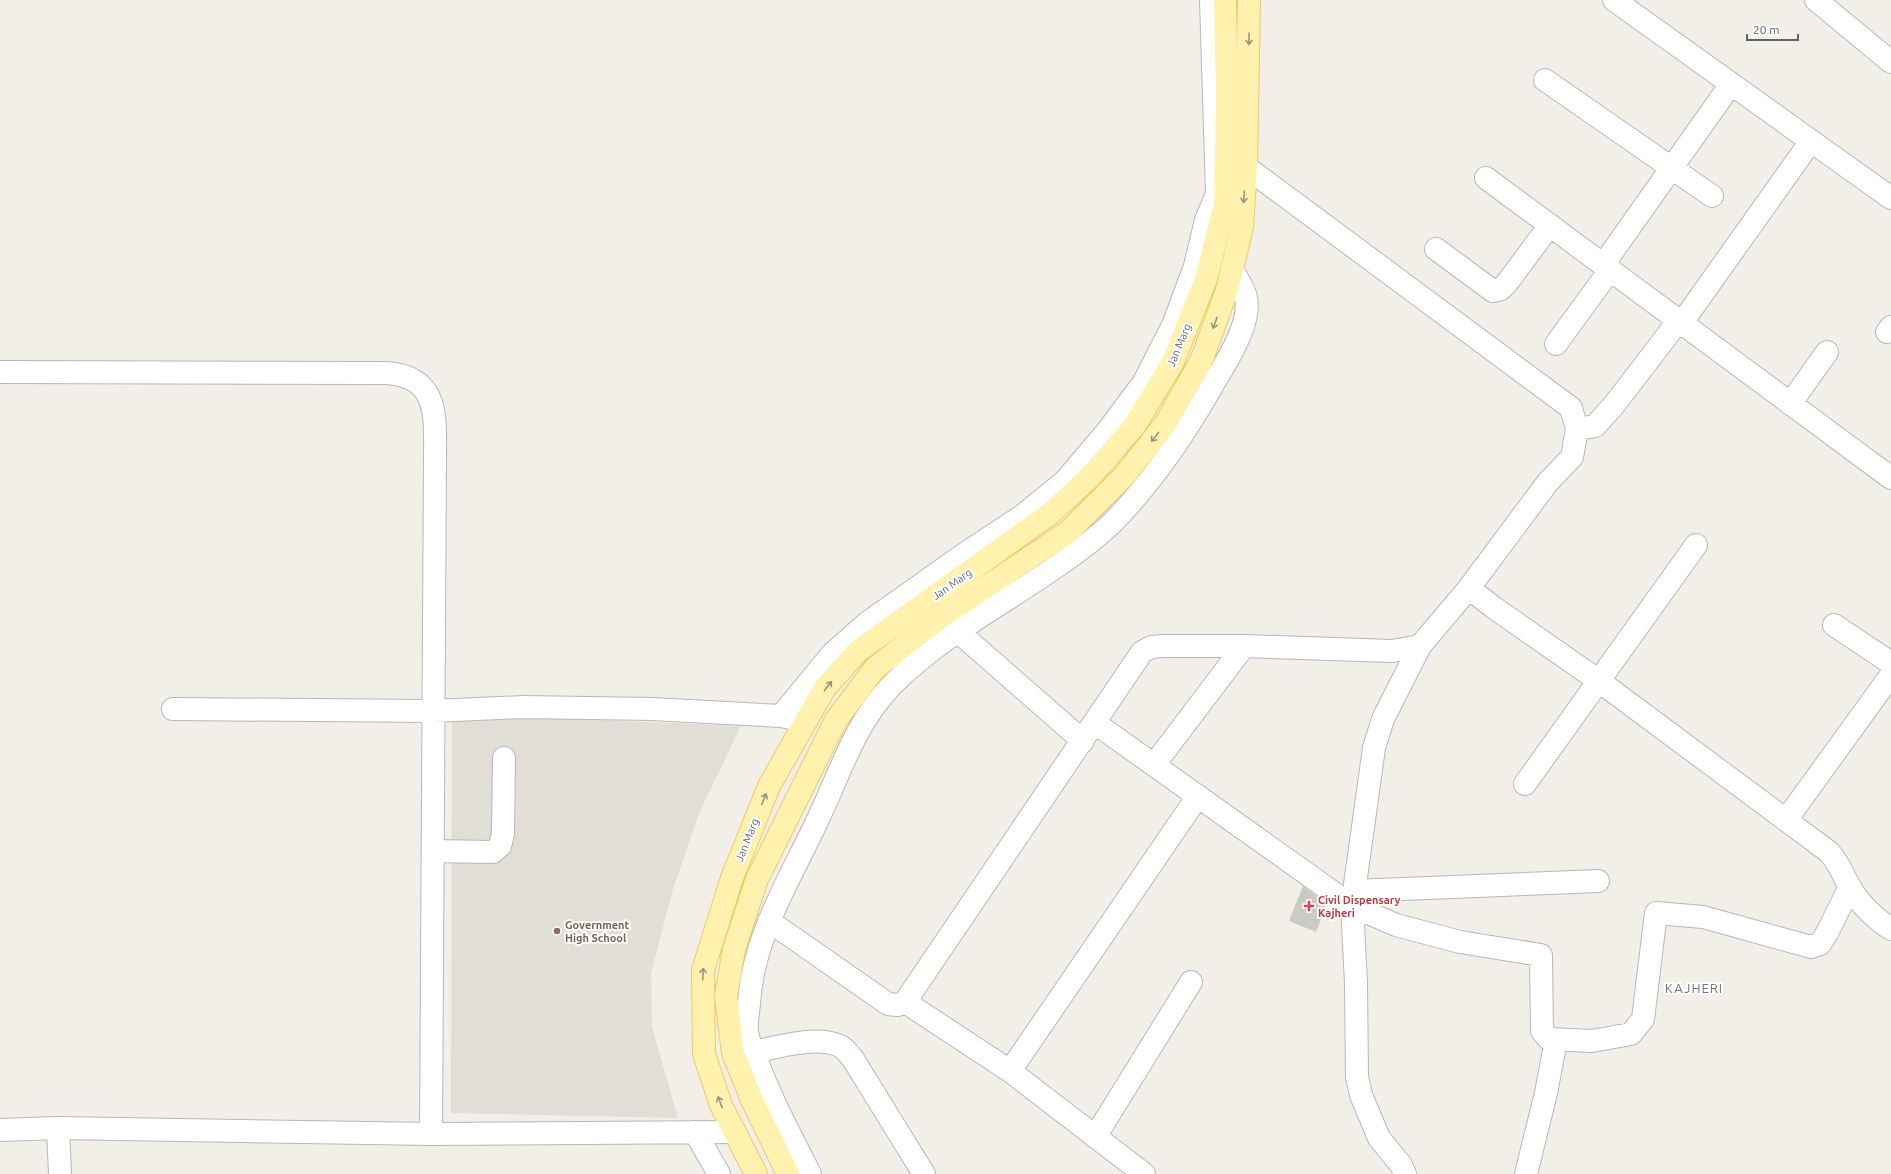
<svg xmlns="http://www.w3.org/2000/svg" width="1891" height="1174" font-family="Ubuntu,sans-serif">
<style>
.education{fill:#e1ded6}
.building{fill:#cccac5}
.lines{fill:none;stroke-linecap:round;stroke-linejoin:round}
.minor-casing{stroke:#b5b8bc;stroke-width:24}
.major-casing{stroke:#f2c960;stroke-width:24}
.minor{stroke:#fff;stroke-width:22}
.major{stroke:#fff2af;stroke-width:22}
.oneway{stroke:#979581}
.health-dot{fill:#e0444e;stroke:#fff;stroke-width:1.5}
.education-dot{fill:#8d6e63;stroke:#fff;stroke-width:1.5}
.labels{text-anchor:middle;stroke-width:4;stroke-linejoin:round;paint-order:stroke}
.street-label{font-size:11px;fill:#5f6368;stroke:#fff}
.health-label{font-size:11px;font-weight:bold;fill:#be3a42;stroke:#fff;text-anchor:start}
.education-label{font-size:11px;font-weight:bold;fill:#785e54;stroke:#fff;text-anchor:start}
.quarter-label{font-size:13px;letter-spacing:1px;fill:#70757a;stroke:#fff}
</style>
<rect width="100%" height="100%" fill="#f1efe8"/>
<path class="education" d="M452 714 741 726 700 811 673 889 651 973 652 1027 678 1118 451 1113Z"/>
<path class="building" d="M1303 886 1327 904 1316 932 1289 921Z"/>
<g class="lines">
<defs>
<path id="minor" d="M1614 0 1811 141
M1816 0 1891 62
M1545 80 1712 196
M1486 178 1891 478
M1436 249 1493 291 1501 289 1507 283 1550 225
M1603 265 1731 84
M1887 332 1891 327
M1556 344 1610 270
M0 372 387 373C440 377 435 418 435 459L431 1134
M1790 404 1827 352
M1577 429 1595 426 1614 405 1673 328 1681 324 1811 141 1891 198
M1469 588 1493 607 1599 681 1829 852C1841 866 1841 872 1850 887 1858 902 1876 920 1891 929
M947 622 1083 741
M1834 625 1891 663
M173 709 433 711 523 707 652 709 781 716 795 719
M781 716 832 654 867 623 963 555 1022 516 1065 481 1109 429 1144 382 1174 323 1195 266 1206 220 1217 194 1211 0
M1095 723 1352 906 1374 748 1383 719 1420 646
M1154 765 1244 646
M1525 784 1696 545
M1786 820 1891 675
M433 851 493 852 500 846 503 834 504 758
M1354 891 1598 881
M769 921 888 1004 898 1005 905 1002
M754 1052C778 1047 817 1035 840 1046 845 1048 849 1055 853 1059L924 1174
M1010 1071 1198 796
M0 1130 58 1128
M695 1132 719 1174
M1095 1137 1191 982
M60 1174 58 1128 431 1134 735 1132
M810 1174C791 1136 770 1098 756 1058 753 1050 748 1040 747 1032 746 1023 748 1012 749 1004 753 935 791 878 819 817 841 771 854 725 891 686 938 638 998 607 1053 569 1072 556 1098 537 1114 521 1155 479 1187 431 1215 381 1228 359 1254 319 1245 294 1242 285 1236 277 1232 269
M1144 1174 1010 1071 905 1002 1142 652 1151 647 1163 646H1244L1392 651 1420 646 1469 588 1548 482 1572 457 1577 429 1571 408 1246 167 1231 162
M1405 1174 1401 1165 1379 1138 1361 1095 1357 1077 1356 983 1352 906 1396 925 1460 942 1541 955 1542 1031 1549 1039 1592 1041 1631 1034 1643 1019 1656 913 1703 917 1811 947 1820 944 1827 933 1850 887
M1526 1174 1546 1093 1556 1040"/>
<path id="major" d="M756 1174 721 1105 704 1054 703 970 732 878 769 786 825 688 858 651 1051 513 1091 476 1135 425 1173 362 1206 279 1225 204 1227 94 1225 0
M788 1174 752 1100 733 1053 726 996 734 949 757 879 836 720 875 668 941 617 1068 532 1124 476 1166 423 1202 359 1227 290 1242 227 1246 167 1249 0"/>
</defs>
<use href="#minor" class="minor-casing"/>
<use href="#major" class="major-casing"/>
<use href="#minor" class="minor"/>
<use href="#major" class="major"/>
</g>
<defs><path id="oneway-shaft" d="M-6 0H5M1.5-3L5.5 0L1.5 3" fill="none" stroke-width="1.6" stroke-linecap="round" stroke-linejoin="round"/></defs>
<g class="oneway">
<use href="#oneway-shaft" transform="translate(1249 39) rotate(91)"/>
<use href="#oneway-shaft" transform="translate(1244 197) rotate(94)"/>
<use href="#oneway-shaft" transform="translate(1215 323) rotate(110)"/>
<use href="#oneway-shaft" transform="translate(1155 437) rotate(128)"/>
<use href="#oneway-shaft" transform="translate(828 686) rotate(-52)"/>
<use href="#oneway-shaft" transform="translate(764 799) rotate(-68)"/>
<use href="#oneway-shaft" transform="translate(703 974) rotate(-87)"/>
<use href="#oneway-shaft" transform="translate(720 1102) rotate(-111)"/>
</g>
<path class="health-dot" d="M1307 900h4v4h4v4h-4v4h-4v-4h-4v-4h4z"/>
<circle class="education-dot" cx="557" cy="931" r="4"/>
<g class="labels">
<g class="street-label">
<text transform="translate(1179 345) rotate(-67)" y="4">Jan Marg</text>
<text transform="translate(952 584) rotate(-35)" y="4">Jan Marg</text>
<text transform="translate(747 840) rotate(-68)" y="4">Jan Marg</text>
</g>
<g class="health-label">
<text x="1318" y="904">Civil Dispensary<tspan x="1318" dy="13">Kajheri</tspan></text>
</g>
<g class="education-label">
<text x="565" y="929">Government<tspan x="565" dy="13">High School</tspan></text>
</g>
<g class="quarter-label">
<text x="1694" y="993">KAJHERI</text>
</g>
</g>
<path d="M1747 34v6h51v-6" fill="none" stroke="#5f6368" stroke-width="2"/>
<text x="1753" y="34" font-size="12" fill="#5f6368" stroke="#ffffff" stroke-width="3" paint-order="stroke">20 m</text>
</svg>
